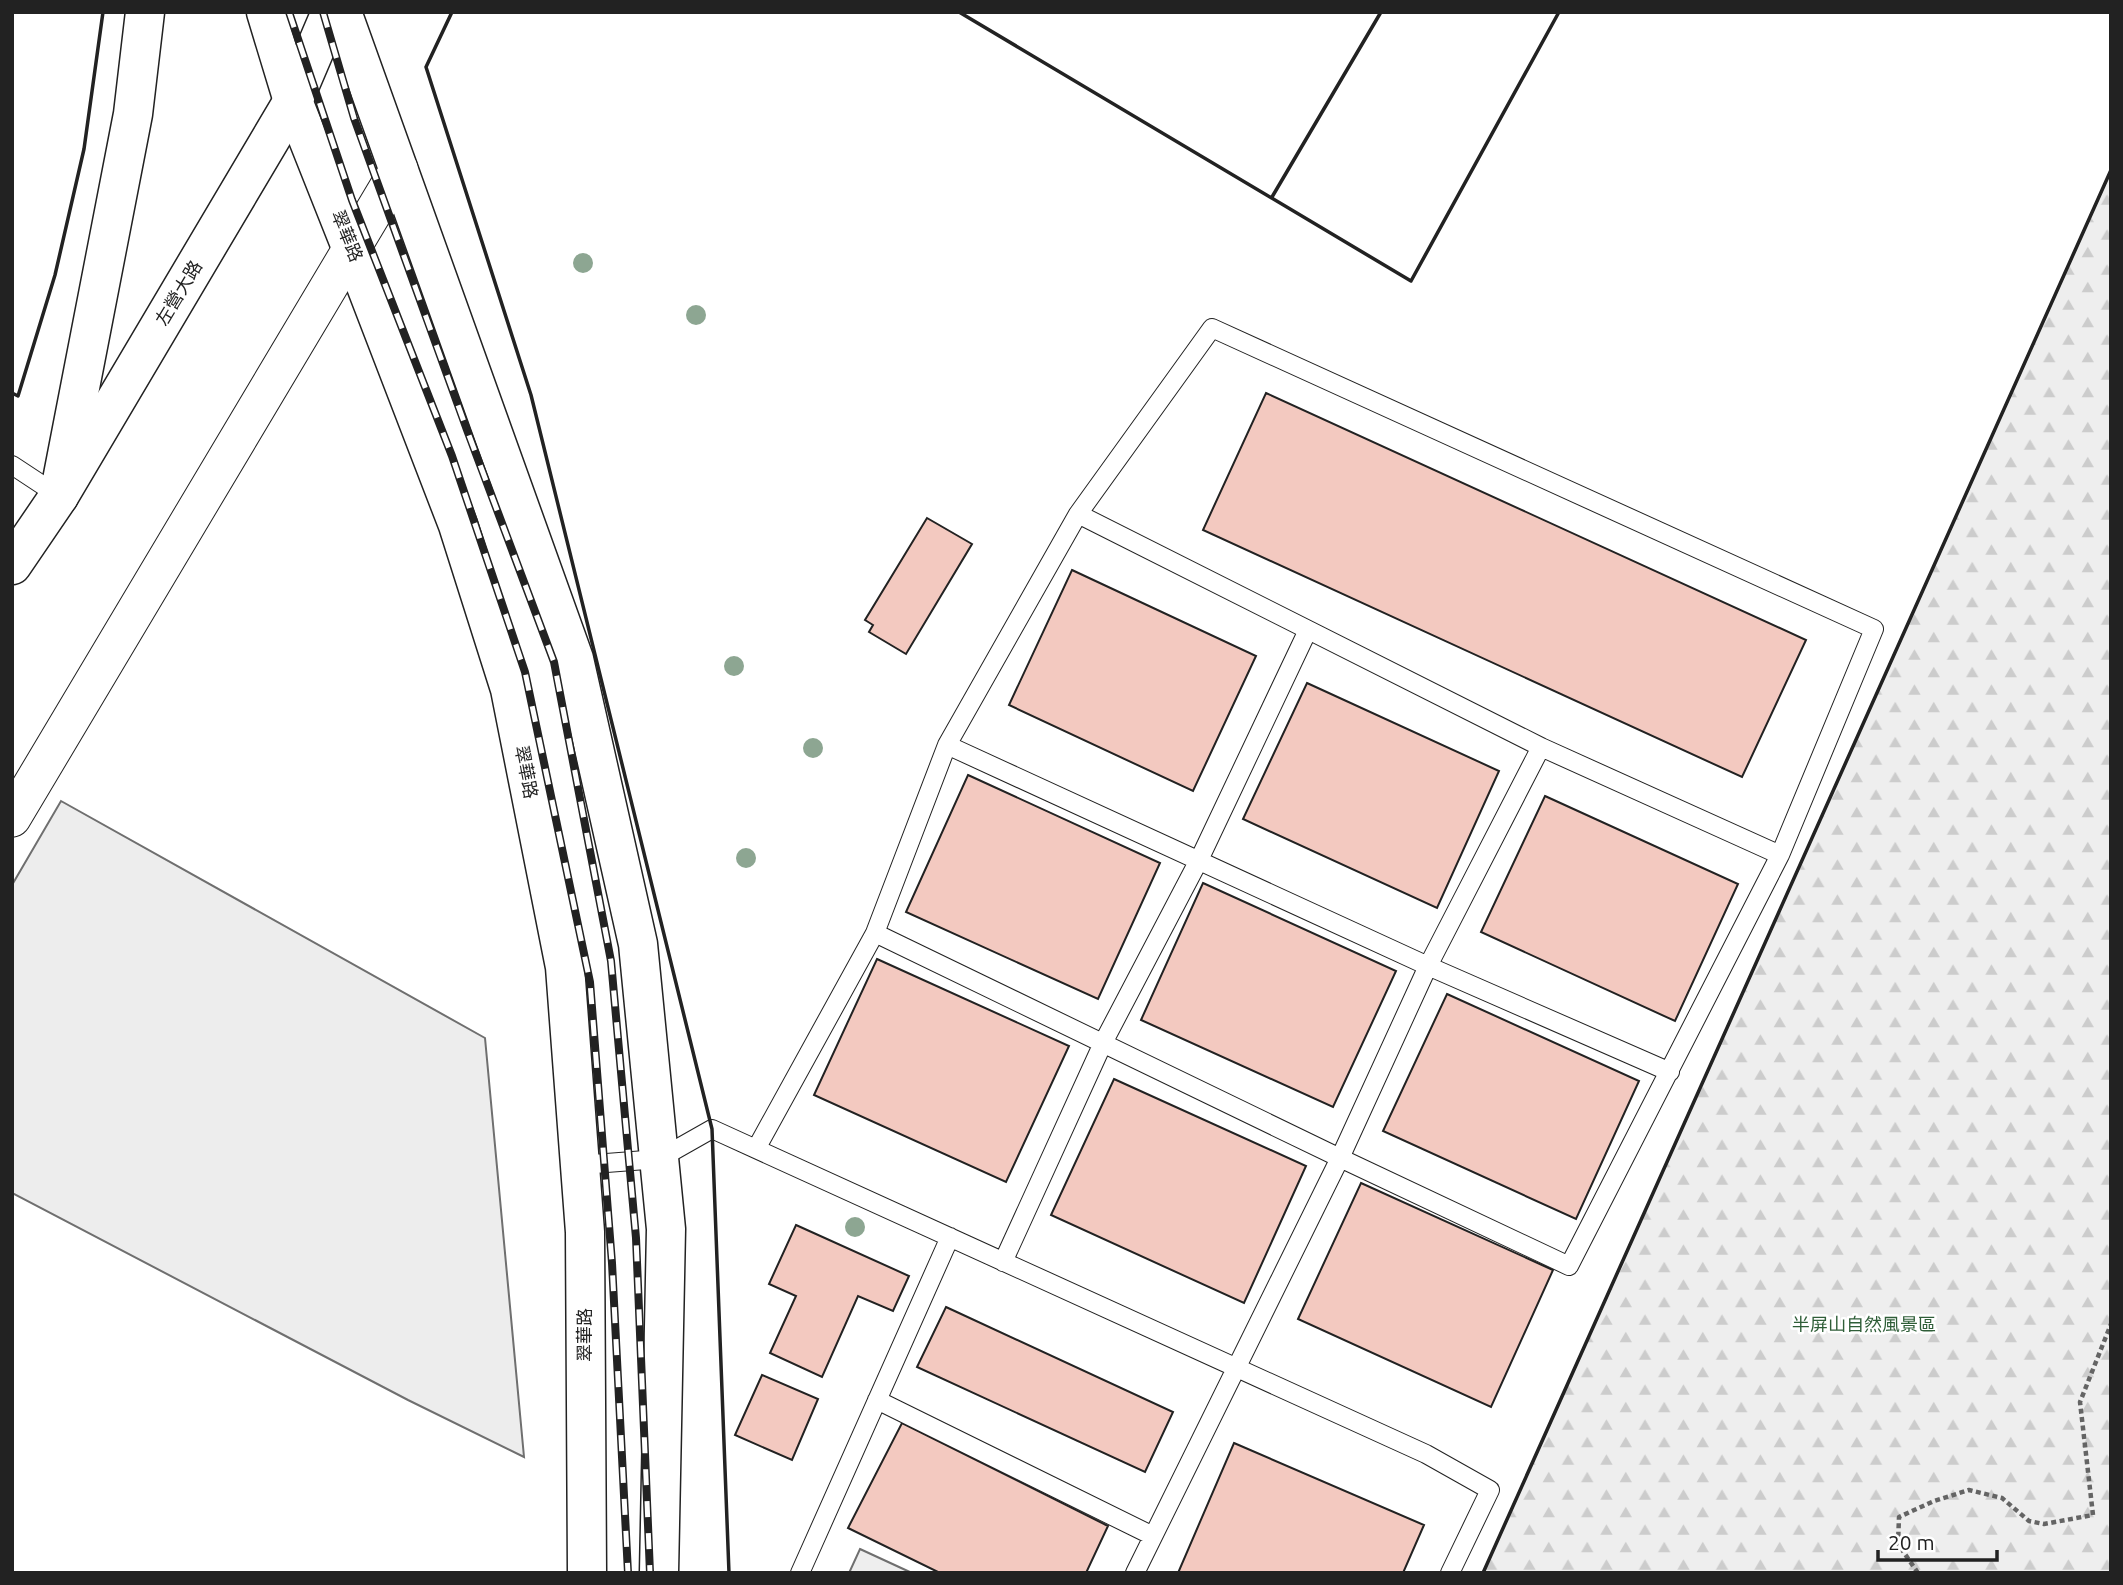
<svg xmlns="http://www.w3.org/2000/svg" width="2123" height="1585" font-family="Ubuntu,'Noto Sans TC',sans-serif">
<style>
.forest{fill:url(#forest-firs);stroke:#6f6f6f;stroke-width:2}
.pitch{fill:#eee;stroke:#6f6f6f;stroke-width:2}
.parking{fill:#ededed;stroke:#6f6f6f;stroke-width:2}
.building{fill:#f3c9c0;stroke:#222;stroke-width:2}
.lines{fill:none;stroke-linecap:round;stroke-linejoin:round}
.lane-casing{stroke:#222;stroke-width:20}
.street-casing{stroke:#222;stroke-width:39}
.secondary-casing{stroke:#222;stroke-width:41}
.primary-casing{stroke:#222;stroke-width:41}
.path{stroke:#646464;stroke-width:4.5;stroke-dasharray:5 3.5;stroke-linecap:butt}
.lane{stroke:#fff;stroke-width:18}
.street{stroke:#fff;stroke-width:37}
.secondary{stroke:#fff;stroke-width:38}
.primary{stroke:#fff;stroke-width:38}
.rail-casing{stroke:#222;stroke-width:8}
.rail{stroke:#fff;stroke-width:5;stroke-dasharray:16;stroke-linecap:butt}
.wall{stroke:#222;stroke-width:3.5}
.tree{fill:#8da692}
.labels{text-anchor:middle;stroke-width:5;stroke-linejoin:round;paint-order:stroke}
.street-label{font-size:18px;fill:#222;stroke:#fff}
.park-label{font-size:18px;fill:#2f5e38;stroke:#fff}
</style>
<defs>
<pattern id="forest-firs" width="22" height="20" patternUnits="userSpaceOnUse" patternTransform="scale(1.75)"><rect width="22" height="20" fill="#eee"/><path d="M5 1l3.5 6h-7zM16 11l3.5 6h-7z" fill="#ccc"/></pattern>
</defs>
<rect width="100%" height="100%" fill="#fff"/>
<path class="forest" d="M2111 170V1573H1483Z"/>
<path class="pitch" d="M860 1549 912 1573H849Z"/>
<path class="parking" d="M61 801 485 1038 524 1457 408 1400 12 1193V885Z"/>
<path class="building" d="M1266 393 1806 640 1742 777 1203 530Z
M927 518 972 544 906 654 869 632 873 625 865 620Z
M1072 570 1256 656 1193 791 1009 705Z
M1307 683 1499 771 1437 908 1243 819Z
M968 775 1160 863 1098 999 906 912Z
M1545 796 1738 884 1675 1021 1481 932Z
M1203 883 1396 971 1333 1107 1141 1020Z
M877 959 1069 1046 1006 1182 814 1095Z
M1447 994 1639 1081 1576 1219 1383 1131Z
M1114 1079 1306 1166 1244 1303 1051 1215Z
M1361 1183 1553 1270 1491 1407 1298 1319Z
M796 1225 909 1276 893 1311 858 1296 822 1377 770 1353 796 1296 769 1284Z
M946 1307 1173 1412 1145 1472 917 1367Z
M762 1375 818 1399 792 1460 735 1435Z
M902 1423 1108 1526 1086 1573H940L848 1528Z
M1234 1443 1424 1525 1403 1573H1178Z"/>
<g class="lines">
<defs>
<path id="lane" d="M12 465 59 496
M947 745 1428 966 1670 1072
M1541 747 1780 855
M875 933 1340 1158 1569 1266 1780 855 1874 629 1212 328 1078 514
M756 1149 875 933 947 745 1078 514 1541 747 1428 966 1340 1158 1135 1573
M580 1165 659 1159 712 1129 1426 1454 1490 1490 1450 1573
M1003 1262 1103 1043 1199 860 1308 630
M877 1400 1153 1536
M800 1573 950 1237"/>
<path id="street" d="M12 818 399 169"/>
<path id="secondary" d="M12 565 59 496 293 101 331 12"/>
<path id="primary" d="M266 12 293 101 351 247 458 525 510 689 565 967 585 1232 587 1573
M342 12 574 659 638 944 666 1229 659 1573
M59 496 133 114 145 12"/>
</defs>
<use href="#lane" class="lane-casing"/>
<use href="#street" class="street-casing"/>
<use href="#secondary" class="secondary-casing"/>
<use href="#primary" class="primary-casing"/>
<path class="path" d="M1918 1573 1898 1544 1899 1517 1934 1501 1969 1490 2002 1498 2029 1521 2044 1524 2093 1515 2080 1402 2111 1324"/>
<use href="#lane" class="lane"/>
<use href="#street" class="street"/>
<use href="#secondary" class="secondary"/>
<use href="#primary" class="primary"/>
<defs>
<path id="rail" d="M289 12 352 200 452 456 525 672 590 982 612 1263 628 1573
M323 12 354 118 467 430 554 662 611 961 636 1238 650 1573"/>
</defs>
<use href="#rail" class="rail-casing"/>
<use href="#rail" class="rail"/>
<path class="wall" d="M452 12 426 67 531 395 712 1129 729 1573
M959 12 1411 281 1559 12
M1272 197 1381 12
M12 393 18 396 55 275 84 149 103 12
M1483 1573 2111 170"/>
</g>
<g class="tree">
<circle cx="583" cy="263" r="10"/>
<circle cx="696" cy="315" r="10"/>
<circle cx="734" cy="666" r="10"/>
<circle cx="813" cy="748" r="10"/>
<circle cx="746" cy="858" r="10"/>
<circle cx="855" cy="1227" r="10"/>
</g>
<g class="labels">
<g class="street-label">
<text transform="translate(347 236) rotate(68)" y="6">翠華路</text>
<text transform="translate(179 293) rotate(-59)" y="6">左營大路</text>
<text transform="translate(526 772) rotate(79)" y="6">翠華路</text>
<text transform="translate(585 1335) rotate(-90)" y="6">翠華路</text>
</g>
<g class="park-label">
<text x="1864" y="1331">半屏山自然風景區</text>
</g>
</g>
<rect width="2123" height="1585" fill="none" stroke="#222222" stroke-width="28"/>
<path d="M1878 1550v10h119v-10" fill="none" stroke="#222222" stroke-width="3.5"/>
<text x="1888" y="1550" font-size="21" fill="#222222" stroke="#ffffff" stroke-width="5" paint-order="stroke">20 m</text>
</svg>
